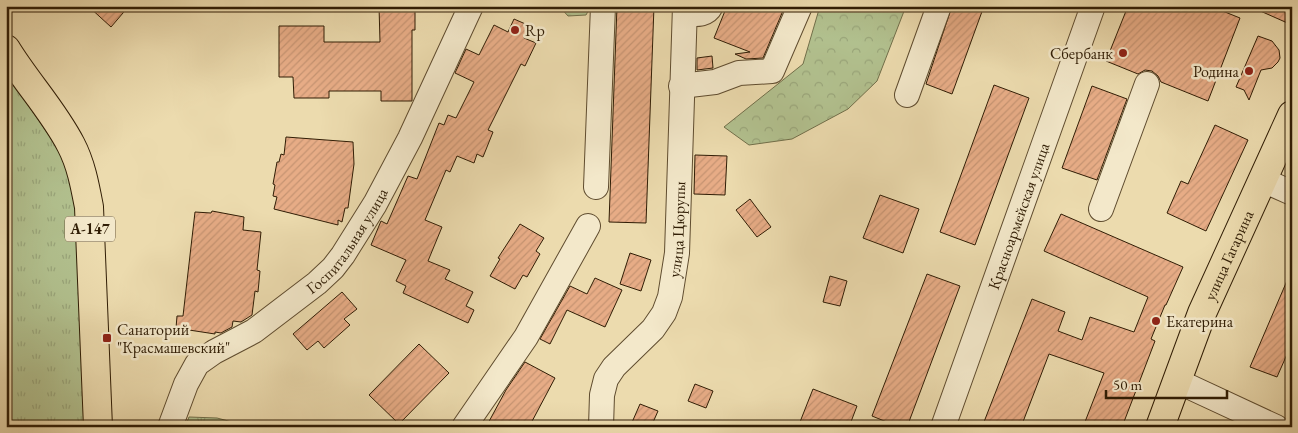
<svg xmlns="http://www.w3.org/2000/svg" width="1298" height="433" font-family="'EB Garamond',serif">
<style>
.forest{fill:url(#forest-crowns);stroke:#716f4a}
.park{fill:url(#park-tufts);stroke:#716f4a}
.building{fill:url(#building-hatch);stroke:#301d05}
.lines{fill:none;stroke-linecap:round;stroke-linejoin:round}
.minor-casing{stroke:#5f4c2f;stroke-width:26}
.major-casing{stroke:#301d05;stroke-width:30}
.minor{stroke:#f3e8ca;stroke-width:24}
.major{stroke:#ecdbae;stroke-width:28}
.poi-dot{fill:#8f2418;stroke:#f3e8ca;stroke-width:2}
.labels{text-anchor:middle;stroke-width:5;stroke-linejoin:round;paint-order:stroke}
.shield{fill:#f3e8ca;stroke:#6a5a40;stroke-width:1}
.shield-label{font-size:15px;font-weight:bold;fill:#301d05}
.poi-label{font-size:16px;fill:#301d05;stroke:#f3e8ca;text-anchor:start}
.street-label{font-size:16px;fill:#301d05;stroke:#f3e8ca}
</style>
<defs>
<pattern id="forest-crowns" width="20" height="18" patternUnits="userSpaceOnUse" patternTransform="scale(1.25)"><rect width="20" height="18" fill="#b2c18f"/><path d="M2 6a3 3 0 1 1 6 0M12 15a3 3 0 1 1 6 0" fill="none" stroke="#99a57a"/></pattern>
<pattern id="park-tufts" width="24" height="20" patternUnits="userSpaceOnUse" patternTransform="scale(1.25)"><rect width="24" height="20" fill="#b2c18f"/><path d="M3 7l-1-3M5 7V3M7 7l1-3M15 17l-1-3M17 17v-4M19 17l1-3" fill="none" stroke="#99a57a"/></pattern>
<pattern id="building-hatch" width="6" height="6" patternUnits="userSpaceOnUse" patternTransform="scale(1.25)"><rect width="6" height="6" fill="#e7ac86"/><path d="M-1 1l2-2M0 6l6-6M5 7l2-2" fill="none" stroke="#c69472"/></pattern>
</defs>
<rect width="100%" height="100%" fill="#ecdbae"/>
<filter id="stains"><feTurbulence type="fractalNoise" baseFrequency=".004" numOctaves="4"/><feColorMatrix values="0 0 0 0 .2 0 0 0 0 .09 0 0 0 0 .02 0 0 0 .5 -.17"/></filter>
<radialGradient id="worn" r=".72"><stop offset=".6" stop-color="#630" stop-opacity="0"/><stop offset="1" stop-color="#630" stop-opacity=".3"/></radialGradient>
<path class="forest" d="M559 6H591L586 15 568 16Z
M820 6H906L877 81 848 109 792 139 749 145 724 127 803 64Z"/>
<path class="park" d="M6 73 59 150 70 179 76 209 85 427H6Z
M189 417 217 418 251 427H185Z"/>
<path class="building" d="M88 6H129L111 27Z
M379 6H415V30H412V101H381V91H329V98H294L293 77H279V26H324V42H380Z
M617 6H654L646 223 609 222Z
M727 6H785L763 58 746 59 735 54 750 52 714 38Z
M952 6H984L952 94 926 84Z
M1128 6H1210L1240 18 1208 101 1161 82 1158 76 1152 71 1145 70 1138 74 1106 61Z
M1249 6H1292V25Z
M514 19 530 26 524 38 536 43 525 66 521 64 488 130 493 132 483 157 477 154 474 163 457 156 450 172 446 170 425 220 442 227 428 261 450 270 445 279 473 292 466 306 474 310 468 323 403 293 406 286 396 281 406 260 371 245 381 221 387 224 408 176 417 179 439 123 444 125 448 115 456 118 474 82 455 73 466 49 479 55 494 25 508 32Z
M1258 36 1272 41 1279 50 1280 58 1278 62 1272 68 1261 70 1249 100 1244 90 1236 87Z
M712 56 713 68 697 70V58Z
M994 85 1029 98 975 245 940 232Z
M1092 86 1127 99 1097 180 1062 168Z
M1215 125 1248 140 1206 231 1167 213 1181 181 1188 184Z
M286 137 353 142 354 164 348 208H345L342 222 338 220V225L274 209 277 197 273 196 275 185 273 184 277 162H279L281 154 284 155Z
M695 155 727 156 725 195 694 194Z
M880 195 919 209 903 253 863 238Z
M750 199 771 227 757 237 736 210Z
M212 211 244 217 243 230 261 232 257 270 260 271 258 292 255 291 252 315 241 322 233 321 232 327 221 333 215 332V334L176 328 177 316H183L195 212 211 213Z
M1061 214 1183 267 1166 305H1165L1151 339 1155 341 1122 427H1083L1104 373 1049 354 1021 427H982L1032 299 1065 312 1058 331 1082 340 1090 317 1134 332 1148 297 1044 251Z
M520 224 544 238 536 251 540 254 527 277 523 275 515 289 490 276 500 259 498 258Z
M630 253 651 260 641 291 620 284Z
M1292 269V343L1277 377 1250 367Z
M927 274 960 286 907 427H899L872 416Z
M830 276 847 281 840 306 823 302Z
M595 278 622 290 605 327 567 310 550 344 540 339 570 286 587 294Z
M342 292 357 309 344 319 350 325 324 348 318 341 307 350 293 334Z
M419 344 449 373 399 424 369 395Z
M525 362 555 378 529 427H486L506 390Z
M695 384 713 391 706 408 688 401Z
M813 389 857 406 849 427H798Z
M640 404 658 411 651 427H630Z"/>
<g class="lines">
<defs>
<g id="minor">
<path d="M685 14C695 14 706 16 711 6"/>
<path d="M681 86 715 82 739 73 772 71 800 6"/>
<path d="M907 95 939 6"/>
<path d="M1263 180 1292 193"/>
<path d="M596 187 603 6"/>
<path d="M1101 209 1147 84"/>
<path d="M1177 381 1276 427"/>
<path id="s1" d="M170 427 186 384 197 364 214 352 254 331 317 283 333 268 343 255 375 204 410 138 471 6"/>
<path d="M464 427 526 337 588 226"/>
<path id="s2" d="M601 427 602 395 606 379 614 367 653 329 664 313 670 297 677 253 685 6"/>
<path id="s3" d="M943 427 1093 6"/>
</g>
<g id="major">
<path d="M6 49C26 82 53 110 71 145 81 164 85 186 89 207L98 427"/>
<path id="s4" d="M1160 427 1202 313 1292 115"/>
</g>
</defs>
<use href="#minor" class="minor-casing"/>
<use href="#major" class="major-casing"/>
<use href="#minor" class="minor"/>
<use href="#major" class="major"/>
</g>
<g class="poi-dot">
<circle cx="515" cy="30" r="5"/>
<circle cx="1123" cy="53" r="5"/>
<circle cx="1249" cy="71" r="5"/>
<circle cx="1156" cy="321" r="5"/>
<rect x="102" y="333" width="10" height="10" rx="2.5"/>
</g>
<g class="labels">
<rect class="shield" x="65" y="216.5" width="50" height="25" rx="4"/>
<g class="shield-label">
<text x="90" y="234">А-147</text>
</g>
<g class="poi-label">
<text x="525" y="36">Rp</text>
<text x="1113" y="59" text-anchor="end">Сбербанк</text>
<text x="1239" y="77" text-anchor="end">Родина</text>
<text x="1166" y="327">Екатерина</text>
<text x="117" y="335">Санаторий<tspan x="117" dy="18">"Красмашевский"</tspan></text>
</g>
<g class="street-label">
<text dy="6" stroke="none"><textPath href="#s3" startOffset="224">Красноармейская улица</textPath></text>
<text dy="6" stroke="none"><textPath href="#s2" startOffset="222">улица Цюрупы</textPath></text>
<text dy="6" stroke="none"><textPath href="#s1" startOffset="266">Госпитальная улица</textPath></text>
<text dy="6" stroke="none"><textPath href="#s4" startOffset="185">улица Гагарина</textPath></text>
</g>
</g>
<rect width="1298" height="433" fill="none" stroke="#ecdbae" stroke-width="25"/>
<rect x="8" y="8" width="1283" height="418" fill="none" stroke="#301d05" stroke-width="2.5"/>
<rect x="12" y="12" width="1273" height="408" fill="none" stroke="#301d05"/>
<path d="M1106 390v8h121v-8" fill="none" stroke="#301d05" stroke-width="2.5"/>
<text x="1113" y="390" font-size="15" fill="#301d05" stroke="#f3e8ca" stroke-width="4" paint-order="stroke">50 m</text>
<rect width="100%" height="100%" filter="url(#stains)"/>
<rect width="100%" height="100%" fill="url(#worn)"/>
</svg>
